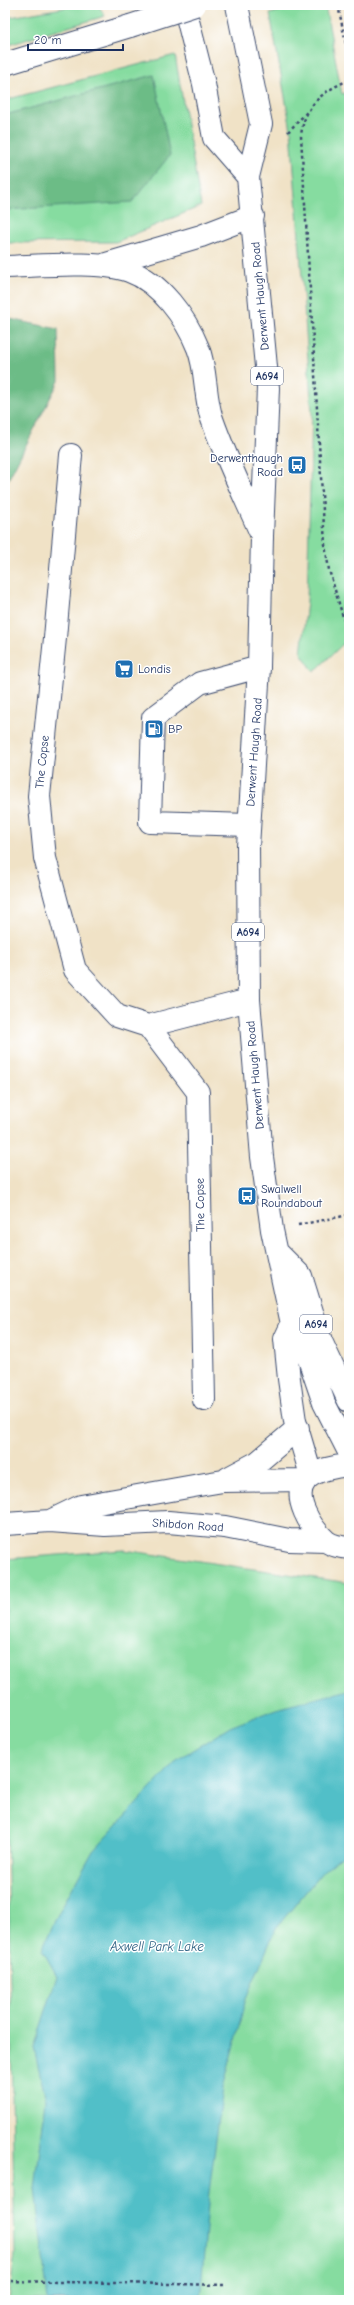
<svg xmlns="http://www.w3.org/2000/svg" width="354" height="2305" font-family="'Comic Neue',sans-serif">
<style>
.green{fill:#86dca0;stroke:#50867f}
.forest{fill:#6cbc86;stroke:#447672}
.water{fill:#51bfc8;stroke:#367793}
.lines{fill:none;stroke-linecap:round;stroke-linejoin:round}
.minor-casing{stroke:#3b4a6e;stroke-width:24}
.major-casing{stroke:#3b4a6e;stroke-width:24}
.highway-casing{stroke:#3b4a6e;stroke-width:24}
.path{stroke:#3b4a6e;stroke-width:2.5;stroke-dasharray:3 3;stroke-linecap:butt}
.minor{stroke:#fff;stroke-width:22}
.major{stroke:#fff;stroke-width:22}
.highway{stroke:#fff;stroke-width:22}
.highway-bridge-casing{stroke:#3b4a6e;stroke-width:24;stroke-linecap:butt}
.highway-bridge{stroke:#fff;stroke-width:22}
.labels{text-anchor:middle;stroke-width:3;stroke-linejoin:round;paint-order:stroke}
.shield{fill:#fff;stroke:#5f6d8e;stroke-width:1}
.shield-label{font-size:11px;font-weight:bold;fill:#1b2f5e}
.street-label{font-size:12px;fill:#1b2f5e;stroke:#fff}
.poi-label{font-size:12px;fill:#1b2f5e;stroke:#fff;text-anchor:start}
.water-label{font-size:13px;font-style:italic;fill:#2e6183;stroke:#fff}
</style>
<rect width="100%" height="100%" fill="#fff"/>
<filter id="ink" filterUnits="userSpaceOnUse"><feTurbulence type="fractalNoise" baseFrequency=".025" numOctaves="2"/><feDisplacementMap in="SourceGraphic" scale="8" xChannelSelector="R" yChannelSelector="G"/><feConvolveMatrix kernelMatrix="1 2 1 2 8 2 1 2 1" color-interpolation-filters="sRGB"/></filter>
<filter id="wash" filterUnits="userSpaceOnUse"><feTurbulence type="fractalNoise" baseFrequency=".012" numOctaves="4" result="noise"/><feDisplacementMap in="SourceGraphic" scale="16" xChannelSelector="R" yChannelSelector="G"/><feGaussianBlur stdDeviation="0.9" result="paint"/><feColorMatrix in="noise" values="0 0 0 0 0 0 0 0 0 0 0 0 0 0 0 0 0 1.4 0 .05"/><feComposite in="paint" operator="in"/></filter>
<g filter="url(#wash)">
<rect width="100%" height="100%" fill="#f0e2c6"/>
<path class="green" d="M80 5H98L105 16 5 46V18Z
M297 5H325L342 94 349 92V665L344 643 314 672 301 653 307 602 312 413 291 130 270 14Z
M175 55 201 206 116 242 5 243V100Z
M124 1550 349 1583V2300H9L15 2254 5 1712V1559Z"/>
<path class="forest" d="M154 75 170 155 132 202 5 210V115Z
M5 318 58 329 59 381 8 480 5 481Z"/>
<path class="water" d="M349 1690V1850L323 1871 276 1928 246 1998 223 2088 209 2192 200 2300H48L35 2189 46 2100 34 2048 57 1976 42 1949 59 1912 93 1851 178 1759 230 1727 276 1709Z"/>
</g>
<g filter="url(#ink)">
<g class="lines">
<defs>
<path id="minor" d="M71 455 55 638 39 796 45 858 75 970 117 1016 148 1026 198 1092 204 1400
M249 825 150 822 153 718 200 683 259 667
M148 1026 249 1000"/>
<path id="major" d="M184 5 204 84 214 138 248 177
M237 5 261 124 248 177 268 388 262 536 259 667 248 847 249 1000 262 1157 272 1230 292 1324 301 1336 324 1403 349 1452
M277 1252 301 1276 321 1341 349 1401
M292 1324 285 1339 289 1379 295 1421 311 1475
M349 1465C337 1466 314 1470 306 1480 291 1497 311 1528 326 1541 332 1546 341 1547 349 1548
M228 1478 258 1462 298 1428
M50 1521 81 1506 205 1484 223 1481 306 1480
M5 1524 50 1521 105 1525 168 1522 225 1527 289 1540 326 1541"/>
<path id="highway" d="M5 64 130 26
M106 264 201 236 253 216
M5 267C39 266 98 260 129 271 160 282 186 318 198 348 207 370 204 396 212 419 226 459 245 497 262 536"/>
</defs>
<use href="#minor" class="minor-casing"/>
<use href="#major" class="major-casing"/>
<use href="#highway" class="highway-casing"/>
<path class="path" d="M338 5 349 59
M349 80C323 91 304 105 301 136L325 545 329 570 349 637
M288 132 307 112
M298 1225 349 1215
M5 2281 227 2285"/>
<use href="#minor" class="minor"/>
<use href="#major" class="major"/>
<use href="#highway" class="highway"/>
<defs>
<path id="highway-bridge" d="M130 26 195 5"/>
</defs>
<use href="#highway-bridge" class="highway-bridge-casing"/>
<use href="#highway-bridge" class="highway-bridge"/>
</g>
</g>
<defs>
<symbol id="bus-square" viewBox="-11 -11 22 22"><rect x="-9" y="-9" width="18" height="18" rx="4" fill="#1f6fb2" stroke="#fff"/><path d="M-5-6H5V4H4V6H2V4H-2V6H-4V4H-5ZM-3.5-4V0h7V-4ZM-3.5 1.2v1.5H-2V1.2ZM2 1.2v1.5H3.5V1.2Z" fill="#fff"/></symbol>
<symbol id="supermarket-square" viewBox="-11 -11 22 22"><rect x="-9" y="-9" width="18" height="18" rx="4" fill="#1f6fb2" stroke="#fff"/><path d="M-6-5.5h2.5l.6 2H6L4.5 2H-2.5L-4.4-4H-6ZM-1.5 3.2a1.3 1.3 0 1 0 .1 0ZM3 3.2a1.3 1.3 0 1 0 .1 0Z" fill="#fff"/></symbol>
<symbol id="fuel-square" viewBox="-11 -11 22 22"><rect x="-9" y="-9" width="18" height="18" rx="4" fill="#1f6fb2" stroke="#fff"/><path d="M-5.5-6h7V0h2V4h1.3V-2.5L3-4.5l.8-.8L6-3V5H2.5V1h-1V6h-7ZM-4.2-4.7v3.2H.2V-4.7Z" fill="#fff"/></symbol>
</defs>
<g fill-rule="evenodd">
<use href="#bus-square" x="286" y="454" width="22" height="22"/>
<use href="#supermarket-square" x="113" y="658" width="22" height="22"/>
<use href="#fuel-square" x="143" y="718" width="22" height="22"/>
<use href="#bus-square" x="236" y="1185" width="22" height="22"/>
</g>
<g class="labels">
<g class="shield">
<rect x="251" y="367" width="32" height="18" rx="3"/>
<rect x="232" y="923" width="32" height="18" rx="3"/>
<rect x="300" y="1315" width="32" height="18" rx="3"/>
</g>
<g class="shield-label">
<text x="267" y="380">A694</text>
<text x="248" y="936">A694</text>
<text x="316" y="1328">A694</text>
</g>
<g class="street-label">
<text transform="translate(260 296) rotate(-95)" y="4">Derwent Haugh Road</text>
<text transform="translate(254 752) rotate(-86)" y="4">Derwent Haugh Road</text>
<text transform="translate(42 762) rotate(-84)" y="4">The Copse</text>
<text transform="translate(255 1075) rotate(-95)" y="4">Derwent Haugh Road</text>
<text transform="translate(200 1205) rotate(-91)" y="4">The Copse</text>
<text transform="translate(188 1525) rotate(4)" y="4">Shibdon Road</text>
</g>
<g class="poi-label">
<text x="283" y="462" text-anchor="end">Derwenthaugh<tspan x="283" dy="14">Road</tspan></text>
<text x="138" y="673">Londis</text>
<text x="168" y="733">BP</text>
<text x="261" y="1193">Swalwell<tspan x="261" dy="14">Roundabout</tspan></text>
</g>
<g class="water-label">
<text x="157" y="1951">Axwell Park Lake</text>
</g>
</g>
<rect width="354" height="2305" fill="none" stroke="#fff" stroke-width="20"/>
<path d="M28 44v6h95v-6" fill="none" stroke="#1b2f5e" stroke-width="2"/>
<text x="34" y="44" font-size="12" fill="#1b2f5e" stroke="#ffffff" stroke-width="3" paint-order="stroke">20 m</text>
</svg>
